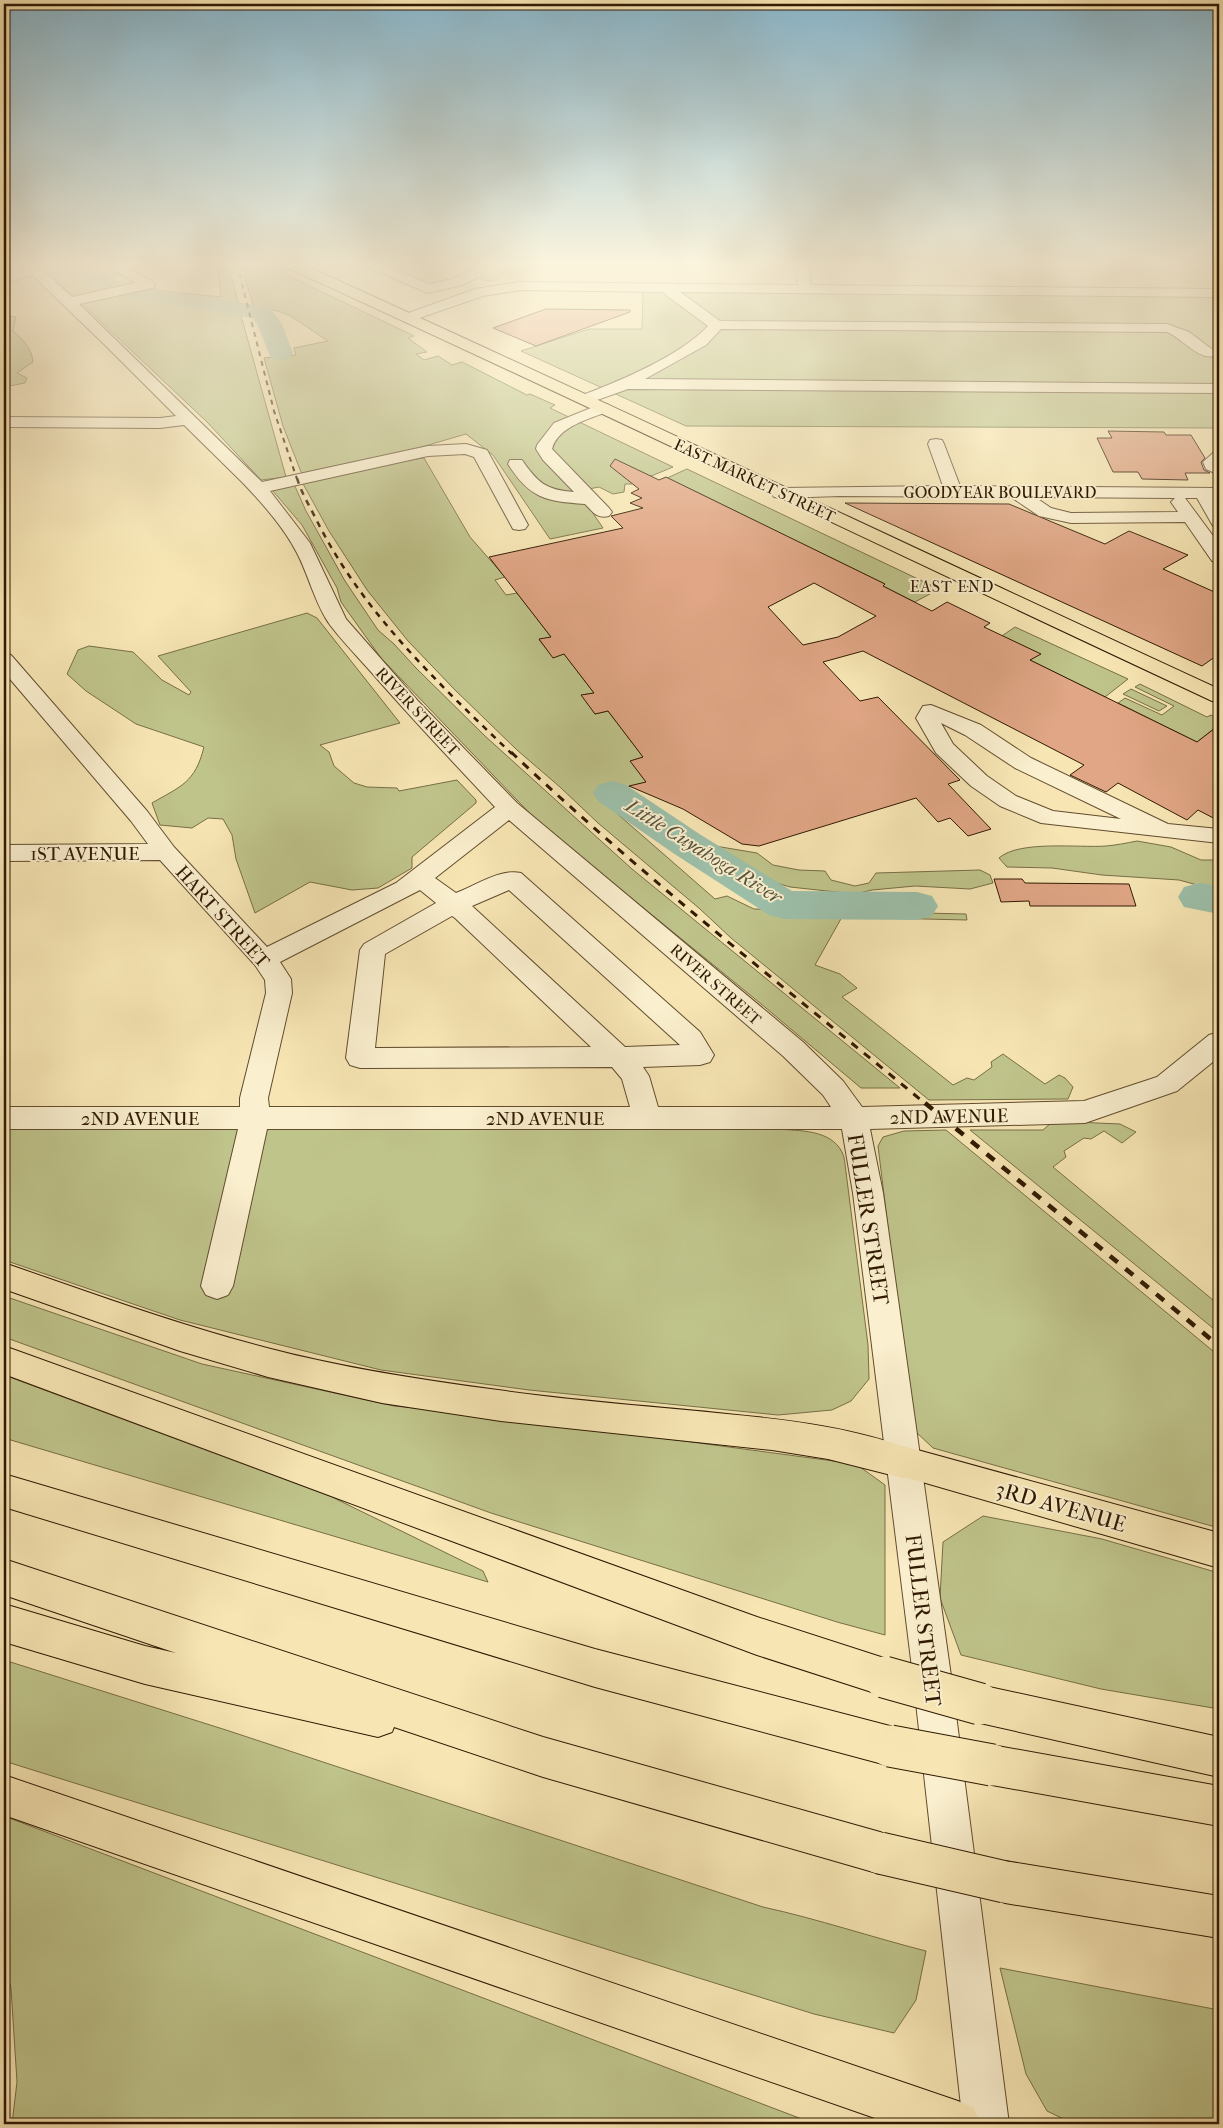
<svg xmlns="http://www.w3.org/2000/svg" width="1223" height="2128" font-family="'IM FELL French Canon',serif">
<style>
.green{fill:#bfc48b;stroke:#786e46}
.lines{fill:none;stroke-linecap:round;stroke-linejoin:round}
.river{fill:#9dc0aa;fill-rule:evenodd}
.building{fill:#e0a685;stroke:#301902;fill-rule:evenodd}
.minor-casing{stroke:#624c2e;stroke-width:2}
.major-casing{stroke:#301902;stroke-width:2}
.highway-casing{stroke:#301902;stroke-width:2}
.minor{fill:#faefce;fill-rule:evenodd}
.major{fill:#f7e6b4;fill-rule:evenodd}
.highway{fill:#f7e6b4;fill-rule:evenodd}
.rail-far3{stroke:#301902;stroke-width:2;stroke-dasharray:5 5;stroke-linecap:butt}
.rail-far2{stroke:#301902;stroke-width:2.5;stroke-dasharray:6 6;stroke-linecap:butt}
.rail-far1{stroke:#301902;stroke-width:3;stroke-dasharray:8 8;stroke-linecap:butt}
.rail{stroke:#301902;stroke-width:4.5;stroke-dasharray:10 10;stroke-linecap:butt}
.highway-bridge-casing{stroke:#301902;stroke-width:43;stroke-linecap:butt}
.highway-bridge{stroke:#f7e6b4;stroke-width:41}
.labels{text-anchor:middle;stroke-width:4;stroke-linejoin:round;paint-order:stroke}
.far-street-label{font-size:16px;fill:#301902;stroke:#faefce}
.far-neighbourhood-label{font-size:16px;letter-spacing:1px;fill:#301902;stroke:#faefce}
.street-label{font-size:19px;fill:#301902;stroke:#faefce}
.water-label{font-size:20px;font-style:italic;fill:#56533d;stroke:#faefce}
.near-street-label{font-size:22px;fill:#301902;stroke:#faefce}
</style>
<rect width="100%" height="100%" fill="#f7e6b4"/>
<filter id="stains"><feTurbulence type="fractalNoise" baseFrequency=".004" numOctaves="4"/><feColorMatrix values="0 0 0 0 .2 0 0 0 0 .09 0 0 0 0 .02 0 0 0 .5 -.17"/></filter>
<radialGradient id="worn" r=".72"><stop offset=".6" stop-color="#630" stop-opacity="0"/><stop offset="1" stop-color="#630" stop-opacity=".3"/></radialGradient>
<path class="green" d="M39 264H62L106 291 75 298Z
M85 264H103L121 275 111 277 110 280 105 279Z
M217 264H228L239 305 136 291 146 289 221 297Z
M241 264H263L272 268 414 336 408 338 427 352 416 354 424 360 438 356 452 365 462 362 527 395 530 394 555 405 550 408 673 467 632 484H625L624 492 613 494 599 487 578 491 603 528 550 539 493 455 466 434 418 448 304 475 301 472 283 426 264 358 296 355 294 348 328 341 289 315 278 311 254 308Z
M479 264H503L505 271 494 281 482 280Z
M643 291 1219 296V428L686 426 521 351 589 329H642Z
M124 294 240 312 286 477 261 480 207 422 82 304Z
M7 316 16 317 13 331C23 339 32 349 33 362L17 373 27 378 25 383 4 387V317Z
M424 458 470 537 505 577 495 580 506 595 517 593 551 637 539 640 553 657 564 654 594 693 582 695 595 714 608 711 643 757 631 761 646 782 597 796 715 899 727 896 754 909 966 914 967 920 842 917 815 965 840 974 857 988 842 997 953 1085 967 1078 974 1080 992 1067 991 1062 1003 1054 1045 1084 1059 1075 1065 1078 1073 1087 1068 1099 929 1100 731 938 700 909 598 823 560 787 517 750 455 690 408 641 367 590 329 531 302 482 375 465Z
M687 469 939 589 915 602 883 586 885 584 667 478Z
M294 484 306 511 345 581 378 630 394 644 416 668 485 736 632 869 900 1088H861L760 1003 538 822 381 658 341 602 337 588 302 525 272 490Z
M307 613 317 618 400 723 320 745 329 752 334 766 354 783 367 787 397 788 399 791 457 780 476 800V803L412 857V868L378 888 352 890 310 882 255 913 236 859 232 835 223 819 208 818 192 828 160 825 152 803C181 786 195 783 204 747L136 724 86 691 67 674 78 650 89 646 133 652 162 680 189 695 191 692 158 656Z
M1015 627 1128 679 1105 697 1030 660 1040 654 1009 639 999 645 993 642Z
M1140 684 1207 717 1211 715 1219 719V728L1216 727 1197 742 1118 703 1125 698 1162 715 1174 706 1135 687Z
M1131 689 1167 706 1159 711 1123 694Z
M1137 841 1171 847 1201 860H1219V891L1179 880 1102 875 1052 868 1007 867 999 858C1019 840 1079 848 1106 846 1117 845 1127 843 1137 841Z
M715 846 757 853 773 865 799 870 825 871 831 880 855 886 869 883 876 873 980 870 990 875 993 883 970 889 915 886 872 890 855 894 790 887 747 874 726 863Z
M1074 1122 1120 1124 1136 1132 1122 1143 1104 1131 1091 1139 1084 1138 1064 1151 1066 1157 1053 1167 1219 1305V1333L970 1130H1043L1051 1123Z
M4 1129H777C799 1131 830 1129 842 1152 845 1157 845 1166 846 1172L868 1345 869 1379 851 1401 832 1410 778 1415 529 1390 381 1370 180 1320 4 1260Z
M946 1130 1219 1356V1528L933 1448 916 1432 911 1414 878 1146 883 1137 904 1131Z
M4 1296 202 1364 394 1406 504 1417 856 1464 885 1485V1635L837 1622 491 1513 4 1337Z
M4 1375 332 1497 483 1571 488 1582 4 1438Z
M983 1516 1102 1539 1219 1573V1709L1101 1689 961 1655 940 1598 943 1542Z
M4 1660 226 1730 763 1907C818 1919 871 1937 926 1951L916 2000 894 2033 814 2014 4 1761Z
M4 1816 815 2124H12L17 2082 11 1988 4 1962Z
M1000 1968 1219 2010V2124H1074L1047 2111 1026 2074Z"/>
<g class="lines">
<path class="river" d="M64 264H90L121 283 269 307 281 322 293 353 289 358 280 361 271 358 257 324 252 318 106 294 67 269Z
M612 781 626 785 701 835 792 891 917 892 932 896 938 906 932 916 917 920 784 919 769 915 673 853 598 801 593 793 598 785Z
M1199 883 1219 886V914L1184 907 1178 897 1184 887Z"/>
</g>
<path class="building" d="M546 309 630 310V312L536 346 493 328Z
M1108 431 1164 432 1166 435H1191L1205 458 1201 462 1204 470 1210 473H1185L1188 480 1142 479 1138 472H1113L1097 438H1112Z
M615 459 659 480 666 477 885 584 883 586 932 611 947 602 990 623 984 627 1041 654 1030 660 1197 742 1219 725V821L1198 810 1187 820 1118 783 1106 792 1070 775 1084 765 863 651 823 662 860 701 878 697 960 780 948 784 991 829 968 836 950 818 938 822 916 798 759 846 742 844 683 809 629 786 646 782 630 761 643 757 608 711 595 714 581 695 594 693 564 654 553 658 539 639 551 637 489 557 623 528 611 516 643 508 630 503 642 498 631 493 639 489 610 466ZM814 583 876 616 838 637 803 645 768 607Z
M845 503 1009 504 1105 544 1129 531 1188 555 1163 569 1219 594V654L1202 666Z
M994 879H1022L1025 883 1129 884 1136 906H1030L1029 901 1001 902Z"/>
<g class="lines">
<defs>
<path id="minor" d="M21 264H36L72 297 135 283 105 264H121L153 282 155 285 153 288 79 304 262 482 428 446 466 444 487 450 528 525 525 529 519 530 513 529 474 457 465 454 428 456 270 491 310 543 346 619 418 701 517 803 803 1042 843 1081 862 1107 1084 1101 1157 1077 1209 1035 1219 1032V1057L1177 1091 1085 1123 870 1129 883 1193 951 1676 1009 2124H963L913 1676 853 1193 842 1129H267L233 1286 228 1295 217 1299 206 1295 201 1286 238 1129H4V1107H240V1098L266 993 265 980 255 965 160 860 4 861V845L148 844 131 821 4 672V653L11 655 147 811 174 847 267 947 396 883 495 807C454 763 412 719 372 673 358 657 343 642 330 625 315 604 309 576 297 553 283 526 261 502 242 482L184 425 160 428 4 427V417L160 418 176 416 104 344 32 275 4 284V276L25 269ZM509 820 783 1056 823 1095 831 1107H658L649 1076 643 1067 700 1065 710 1062 714 1055 700 1032 521 873C501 868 475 886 456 893L435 878ZM420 890 436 903 364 944 360 950 346 1058 350 1065 360 1068 612 1067 622 1079 630 1107H269L268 1098 292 993 291 979 280 962ZM509 890 680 1045 625 1047 472 906ZM452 916 455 918 591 1047 375 1048 385 954Z
M365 264H383L429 284 452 279 470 271 471 269 464 264H482L485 267 481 276 462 285 428 293 367 267Z
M794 264H808L811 285 1219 289V297L680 292 720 321 1167 324 1189 332 1217 353 1214 356C1198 360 1182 338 1167 332L721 329 706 345 645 379 1217 384 1219 385V393L628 389 586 404 580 402 578 399 580 396C620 381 680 356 708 326L666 295 664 292 520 290 483 296 408 322 403 321 401 318 403 315 475 289 520 282 798 285Z
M603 403 609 405 611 408 609 411C590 419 558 426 552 449L609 508 612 512 609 516C597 519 593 512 585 504 546 501 530 499 508 464L510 460H522C538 483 546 490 574 492L543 460 536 449 537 445 554 423Z
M936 439 942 440 944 444 960 486 1219 488V498H1215L1219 506V527L1213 526 1197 498H1185L1219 544V563L1212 561 1185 522 1071 523 1039 516 1011 497 840 496 780 498 774 497 771 493 774 489 780 488 943 486 928 444 930 440ZM1035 497 1175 498 1171 502 1178 512 1071 513 1051 508Z
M1219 452V475L1206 469 1203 462 1213 453Z
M931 705 981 725 1031 758 1168 824 1219 829V843L1041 823 1000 806 971 786 936 753 916 718 923 706ZM941 723 965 735 1015 768 1121 819 1053 811 1016 796 987 776 953 744Z"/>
<path id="major" d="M284 264H302C609 403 913 548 1219 689V703L1212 701C903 557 596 409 286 267Z
M903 1446 1219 1533V1568L891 1473 886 1462 891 1451Z"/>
<path id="highway" d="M4 1263C91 1293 178 1325 267 1348 343 1368 421 1380 498 1390 574 1401 651 1406 727 1414 790 1420 856 1428 915 1451L920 1462 915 1473 903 1478 828 1459 772 1450 501 1421 382 1403 268 1377 180 1351 4 1289Z
M4 1346 757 1617 884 1658 898 1663 903 1677 898 1691 884 1696 757 1655 4 1374Z
M4 1474 595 1649 890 1726 904 1732 910 1746 904 1760 890 1766 595 1687 4 1507Z
M4 1559 543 1737 880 1832 895 1838 901 1853 895 1868 880 1874 543 1777 394 1727 392 1732 378 1737 145 1684 4 1642V1604L145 1646 176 1653 4 1595Z
M980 1685 1219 1737V1777L980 1723 966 1718 961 1704 966 1690Z
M992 1745 1219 1786V1826L992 1785 978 1779 972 1765 978 1751Z
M4 1775 958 2101 974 2108 981 2124H892L4 1815Z
M1005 1861 1219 1896V1938L1005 1903 990 1897 984 1882 990 1867Z"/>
</defs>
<use href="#minor" class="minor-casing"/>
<use href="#major" class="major-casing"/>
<use href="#highway" class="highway-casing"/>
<use href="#minor" class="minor"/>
<use href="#major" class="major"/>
<use href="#highway" class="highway"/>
<path class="rail-far3" d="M237 264 274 411 297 479"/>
<path class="rail-far2" d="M297 478C301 492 309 505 316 519 362 612 438 683 512 754"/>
<path class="rail-far1" d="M511 752C643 877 787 989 927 1105"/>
<path class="rail" d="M925 1103 1219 1346"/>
<defs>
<path id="highway-bridge" d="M884 1677 980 1704
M890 1746 992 1765
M880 1853 1005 1882"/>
</defs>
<use href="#highway-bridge" class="highway-bridge-casing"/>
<use href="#highway-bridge" class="highway-bridge"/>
</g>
<linearGradient id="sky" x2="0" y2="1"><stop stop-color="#8ab9cf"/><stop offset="0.47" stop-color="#fbf4dd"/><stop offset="1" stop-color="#fbf4dd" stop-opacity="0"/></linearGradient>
<rect width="1223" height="562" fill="url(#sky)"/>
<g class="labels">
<g class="far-street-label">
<text transform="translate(755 480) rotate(25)" y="6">EAST MARKET STREET</text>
<text x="1000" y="498">GOODYEAR BOULEVARD</text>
<text transform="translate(418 711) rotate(47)" y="6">RIVER STREET</text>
<text transform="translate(716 984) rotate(41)" y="6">RIVER STREET</text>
</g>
<g class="far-neighbourhood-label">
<text x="952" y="592">EAST END</text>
</g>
<g class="street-label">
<text x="85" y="860">1ST AVENUE</text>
<text transform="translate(223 916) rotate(48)" y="7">HART STREET</text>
<text transform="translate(949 1116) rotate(-1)" y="7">2ND AVENUE</text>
<text x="140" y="1125">2ND AVENUE</text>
<text x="545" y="1125">2ND AVENUE</text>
</g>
<g class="water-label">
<text transform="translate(704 851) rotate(32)" y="7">Little Cuyahoga River</text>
</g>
<g class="near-street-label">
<text transform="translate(869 1219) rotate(81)" y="8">FULLER STREET</text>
<text transform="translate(1061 1506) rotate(16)" y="8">3RD AVENUE</text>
<text transform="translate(924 1620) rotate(83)" y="8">FULLER STREET</text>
</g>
</g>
<rect width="1223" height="2128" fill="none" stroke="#f7e6b4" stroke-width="20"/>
<rect x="5" y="5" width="1213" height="2118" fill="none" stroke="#301902" stroke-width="2.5"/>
<rect x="10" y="10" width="1203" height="2108" fill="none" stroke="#301902"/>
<rect width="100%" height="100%" filter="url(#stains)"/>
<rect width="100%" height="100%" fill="url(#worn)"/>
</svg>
